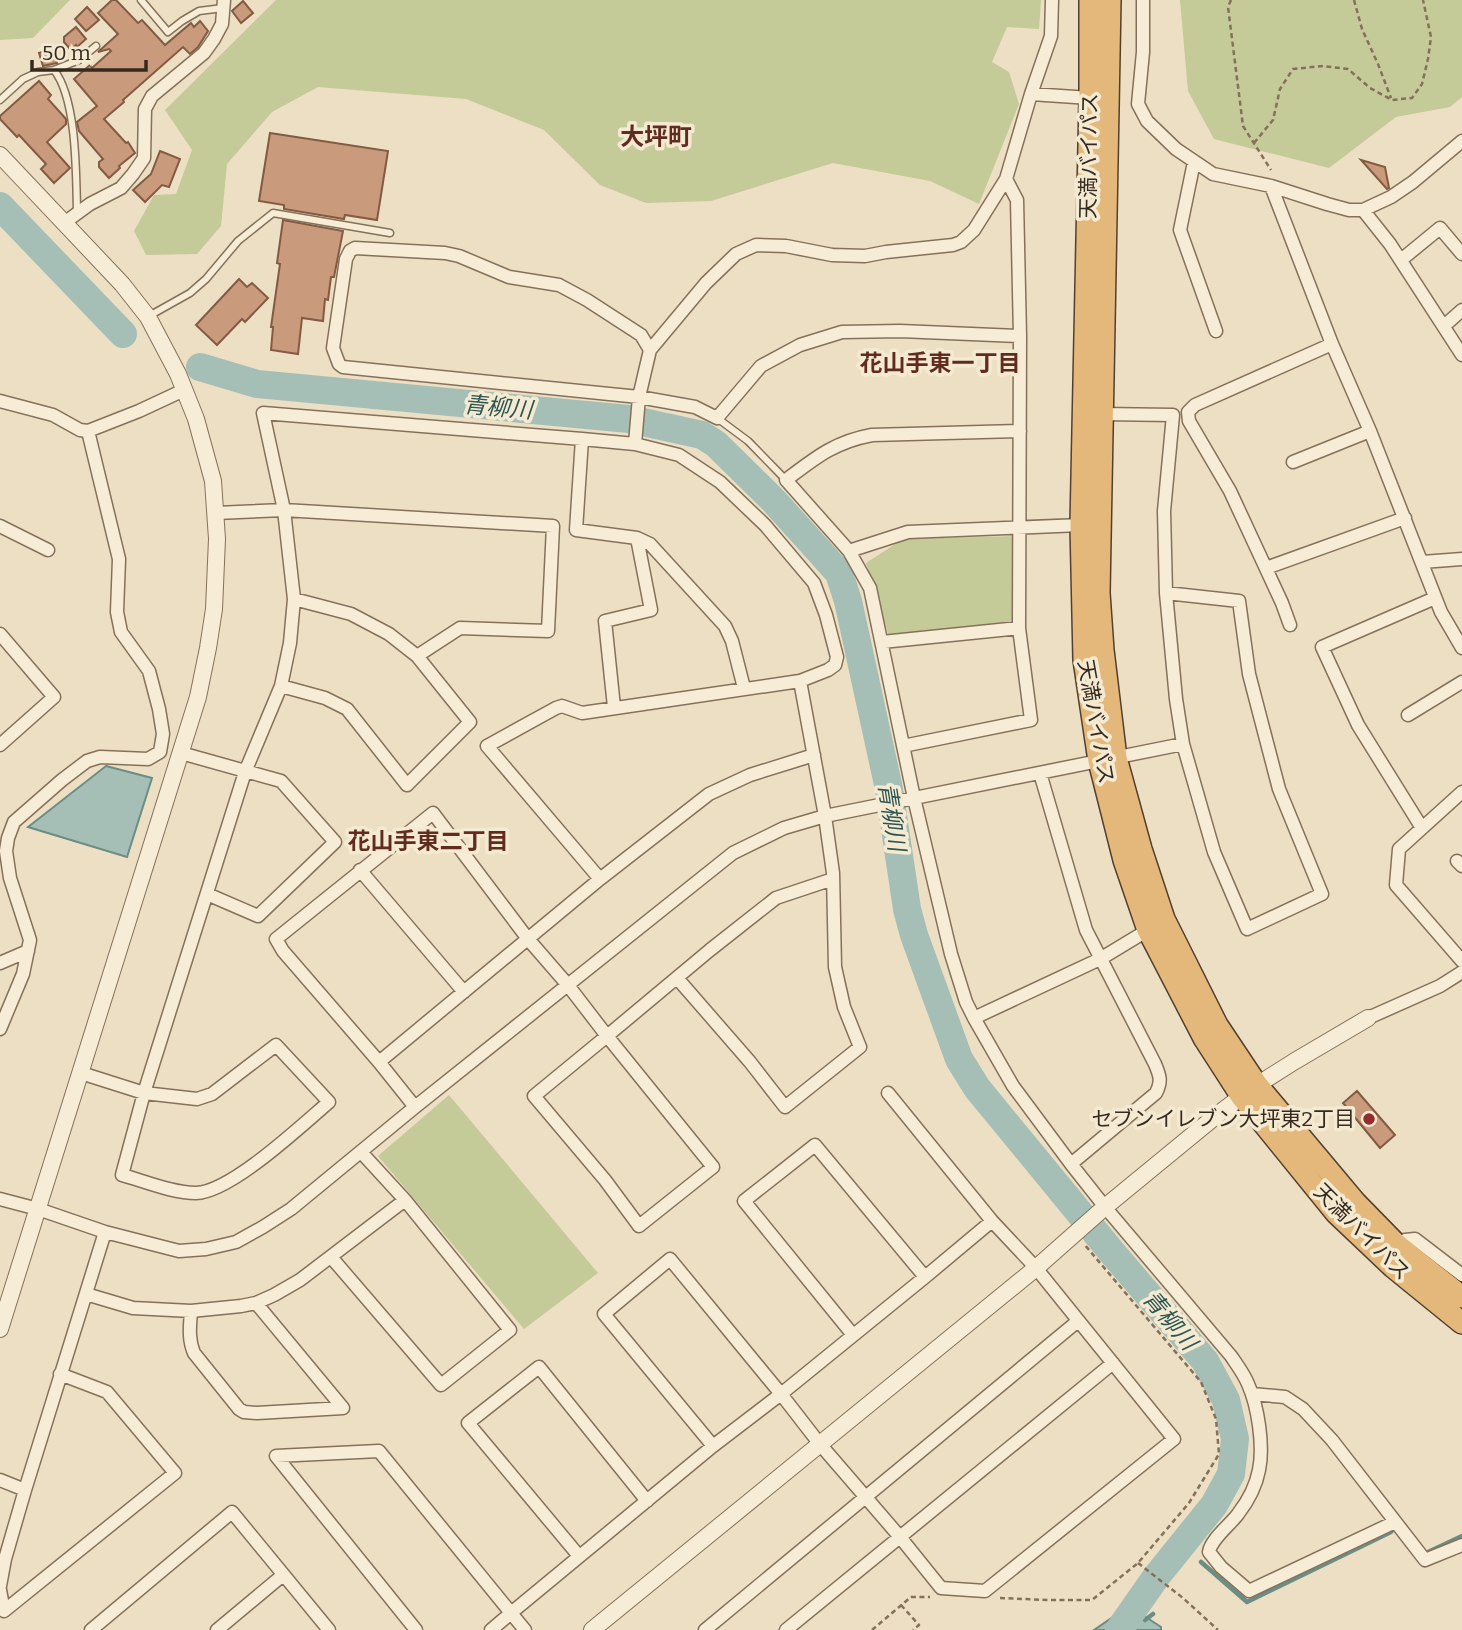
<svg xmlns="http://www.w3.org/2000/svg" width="1462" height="1630" font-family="Bitter,'Noto Sans JP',serif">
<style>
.green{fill:#c4ca98}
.water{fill:#a5bfb7;stroke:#6c8d84;stroke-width:2}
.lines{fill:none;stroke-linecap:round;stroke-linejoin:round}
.stream{stroke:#6c8d84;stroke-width:4.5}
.river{stroke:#a5bfb7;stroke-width:28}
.building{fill:#c99a7b;stroke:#835b42;stroke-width:2}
.service-casing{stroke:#85715b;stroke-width:9}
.minor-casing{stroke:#85715b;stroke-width:15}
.tertiary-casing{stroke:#85715b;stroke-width:18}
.trunk-casing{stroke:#533f2f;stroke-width:24}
.path{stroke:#85715b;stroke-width:2.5;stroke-dasharray:5 3.5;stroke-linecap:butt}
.service{stroke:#f7edd6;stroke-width:6}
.minor{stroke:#f7edd6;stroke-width:12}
.tertiary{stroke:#f7edd6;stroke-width:16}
.trunk{stroke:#e3b87a;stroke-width:21}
.poi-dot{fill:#922d30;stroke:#f4ead2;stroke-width:2.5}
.labels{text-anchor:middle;stroke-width:7;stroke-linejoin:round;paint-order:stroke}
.street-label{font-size:21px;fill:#36291e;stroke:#f4ead2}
.poi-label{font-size:21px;fill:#36291e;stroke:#f4ead2;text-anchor:end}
.neighbourhood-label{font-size:23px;font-weight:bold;fill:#612c1f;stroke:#f4ead2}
.water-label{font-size:23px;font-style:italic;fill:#2e5552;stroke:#f4ead2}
.quarter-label{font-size:24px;font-weight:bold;fill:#612c1f;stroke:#f4ead2}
</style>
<rect width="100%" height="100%" fill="#ecdfc3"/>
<path class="green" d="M0 0H70L33 38 0 40Z
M276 0H1041L1039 29 1007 27 992 62 1009 72 1019 104 979 204 930 181 833 163 711 201 646 203 600 185 544 130 466 99 318 87 272 112 227 164 221 226 197 254 146 255 134 231 154 195 176 194 192 150 165 110Z
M1180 0H1462V97L1450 107 1396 117 1329 168 1214 139 1188 91Z
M1016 536 1012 623 889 636 866 563 903 539Z
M449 1095 598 1273 524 1329 378 1156Z"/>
<path class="water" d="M106 766 152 778 127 857 28 827Z
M1129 1606 1161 1627V1630H1094Z"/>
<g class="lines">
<path class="stream" d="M1428 1552 1462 1536
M1201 1562 1247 1602 1391 1532
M1145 1620 1153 1614"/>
<path class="river" d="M0 206 123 334
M200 367 257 384 629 419 702 435 716 444 774 501 839 573 848 601 889 789 907 909 914 935 959 1059 977 1088 1110 1250 1205 1361 1226 1400 1235 1439 1231 1474 1214 1505 1156 1577 1119 1630"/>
</g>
<path class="building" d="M112 0H116L138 23 142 20 165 45 191 23 194 27 200 21 208 31 198 47 190 54 183 47 123 100 124 102 104 119 126 143 128 142 135 153 119 166 120 168 109 178 99 167V162L103 159 79 131 77 122 97 106 74 79 90 65 92 68 111 51 109 49 98 52 118 34 98 13Z
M243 1 253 13 241 23 232 11Z
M87 7 99 20 86 31 75 19Z
M76 27 86 39 77 47 76 45 71 50 64 42V37Z
M54 49 57 63 43 66 39 53Z
M39 81 51 95 48 99 66 119V124L47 142 70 168 54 183 41 169 46 164 19 135 17 137 0 119V116Z
M270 133 388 151 377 220 345 215 344 219 284 209V205L259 201Z
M160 151 180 159 169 187 162 185 145 202 133 190 151 174Z
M1361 160 1385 167 1389 188 1387 189Z
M283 220 343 231 334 277H331L328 300 325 299 323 321 302 318 298 354 271 350 273 327H271L280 264 277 263Z
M239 279 247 287 252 283 268 298 245 322 242 319 217 345 196 325Z
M1357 1091 1395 1135 1380 1148 1343 1103Z"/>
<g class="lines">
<defs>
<path id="service" d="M141 0 168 32 182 21 199 11 223 8
M54 70C77 99 76 174 77 211
M0 100 23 79 38 72 54 70 79 60 96 46
M149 316 190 293 206 279 238 241 273 213 390 233
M717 418 748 441 786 480"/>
<path id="minor" d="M1143 0V52L1138 104 1147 121 1176 149 1213 174 1271 186 1327 204 1349 210H1363L1391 197 1413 182 1462 141
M1031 94 1090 98
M1194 162 1180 230 1216 331
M1271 186 1332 344 1370 431 1441 612 1462 648
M1363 210 1390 244 1462 355
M64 223 90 204 121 188 133 174 144 158 145 109 152 96 204 53 214 39 222 24 224 0
M1401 260 1440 228 1462 254
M1444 326 1462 310
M650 350 641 335 587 300 559 285 509 277 459 256 445 253 355 248 350 251 346 259 333 348 339 364 343 367 639 397 695 407 717 418 761 366 800 345 842 332 900 331 1020 336
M0 401 53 415 80 430 88 431 139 411 184 390
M1101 414 1173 415 1164 511 1166 593 1176 699 1183 744 1214 852 1247 929 1322 894 1279 789 1249 674 1239 601 1166 593
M1020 431 872 435C834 442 815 458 786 480L849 551 870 588 914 798 951 954 966 1002 974 1018 1013 1086 1071 1164 1105 1207 1231 1356C1237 1365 1244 1374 1248 1384 1258 1406 1264 1446 1259 1470 1256 1486 1248 1501 1238 1514 1230 1525 1211 1539 1209 1552L1221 1567 1249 1591 1395 1522
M582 439 576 530 637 538 650 544 725 626 732 641 744 688
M635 444 639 397 650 350 706 283 736 254 756 245 786 246 832 255 865 256 886 252 953 245 961 242 974 230 1006 179 1031 94 1051 36 1052 0
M1293 462 1370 431
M216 513 284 510 553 526 548 631 460 628 417 656
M0 526 48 550
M849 551 908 532 1081 525
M1422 562 1462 559
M1266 568 1405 518
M1290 625 1282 603 1230 491 1189 421 1188 412 1195 405 1332 344
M0 634 54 697 0 745
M882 642 1019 628
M281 686 325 698 347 709 407 785 470 722 417 656 389 634 351 614 294 599
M614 707 605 621 651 610 637 538
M1408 715 1462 682
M903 746 1031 720 1019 628 1020 336 1017 200 1006 179
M181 753 281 781 335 842 258 916 207 894
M1040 773 1086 930 1155 1064C1160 1076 1162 1081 1156 1093L1071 1164
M1462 792 1399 849 1396 885 1462 961
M1422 828 1358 725 1322 647 1435 598
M1457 861 1462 866
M360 870 464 992
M0 963 28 951
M677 978 750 1062 785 1107 860 1047 844 1007 835 967 833 873 825 816 800 681
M974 1018 1100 959 1148 930
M1368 1018 1440 986 1462 972
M0 1029 23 974 30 940 10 878 6 851 8 838 14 822 62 780 87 761 100 757 148 759 160 752 163 734 159 709 149 671 121 632 117 612 119 559 88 431
M607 1036 713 1167 639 1226 605 1180 534 1096Z
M276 1045 329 1102C301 1126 231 1192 196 1193 173 1193 144 1181 122 1175L144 1093 197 1099 212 1094Z
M379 1062 600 879 709 794 750 775 814 755
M81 1073 144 1093 245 772 281 686 290 643 294 599 284 510 263 413 582 439 635 444 679 455 720 482 765 525 814 583 826 615 837 657 835 665 828 670 800 681 582 713 562 706 556 708 487 746 600 879
M415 1107 379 1062 283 951 276 939 433 813 528 939 567 984 607 1036 710 950 776 898 833 879
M0 1199 38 1209 105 1232 179 1251 206 1249 236 1242 263 1227 291 1209 415 1107 733 853 784 828 825 816 1183 744
M1397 1245 1405 1240 1415 1239 1462 1275
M331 1257 441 1385 510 1330 405 1200 361 1152
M86 1294 133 1308 191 1311 241 1306 256 1303 274 1295 300 1280 405 1200
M191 1311C190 1326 188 1339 194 1353L239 1409 244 1412 257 1413 343 1408 256 1303
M853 1335 744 1201 815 1145 925 1277
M1252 1394 1285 1397 1303 1409 1332 1440 1425 1560 1462 1545
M713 1446 604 1314 670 1259 781 1394 819 1443 900 1537 941 1588 985 1591 1174 1439 1036 1268 992 1221 888 1093
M0 1480 25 1490
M579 1556 468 1423 539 1367 647 1501
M0 1586 5 1559 25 1490 105 1232
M0 1590 4 1611 175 1473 107 1392 60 1374
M91 1630 232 1512 329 1630
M217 1630 283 1575
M416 1630 276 1456 379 1451 511 1613 491 1630
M525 1630 511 1613 713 1446 781 1394 925 1277 992 1221
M705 1630 1078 1321
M786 1630 1113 1363"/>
<path id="tertiary" d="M0 155 122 284 148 317 178 374 196 419 213 481 217 539 214 609 208 648 198 697 0 1329
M592 1630 1036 1268 1105 1207 1217 1115 1257 1085 1295 1061 1368 1018"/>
<path id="trunk" d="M1090 0V98L1081 525 1084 660 1099 761 1124 860 1148 930 1204 1038 1242 1097 1336 1213 1393 1267 1462 1323
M1110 0 1099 593 1103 650 1116 758 1141 849 1164 919 1217 1025 1257 1085 1355 1202 1397 1245 1462 1297"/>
</defs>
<use href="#service" class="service-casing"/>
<use href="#minor" class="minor-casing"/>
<use href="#tertiary" class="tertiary-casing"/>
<use href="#trunk" class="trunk-casing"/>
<path class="path" d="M1231 0 1228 7 1243 126 1271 170
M1354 0 1362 29 1378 64 1391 98
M1254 143 1273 120 1280 89 1293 69 1323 66 1348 69 1370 88 1392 100 1412 98 1422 84 1428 59 1431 37 1423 0
M1138 1563 1183 1598 1218 1630
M1000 1598 1047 1600H1092L1138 1563 1189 1503 1219 1454 1216 1419 1201 1382 1084 1244
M901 1605 919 1625 913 1630
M872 1630 911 1597H930"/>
<use href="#service" class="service"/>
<use href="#minor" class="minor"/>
<use href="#tertiary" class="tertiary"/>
<use href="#trunk" class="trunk"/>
</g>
<circle class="poi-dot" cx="1369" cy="1119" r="7"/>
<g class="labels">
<g class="street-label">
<text transform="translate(1089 156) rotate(-89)" y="7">天満バイパス</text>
<text transform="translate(1096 722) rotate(80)" y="7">天満バイパス</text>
<text transform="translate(1362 1232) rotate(45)" y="7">天満バイパス</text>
</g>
<g class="poi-label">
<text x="1355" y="1126">セブンイレブン大坪東2丁目</text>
</g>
<g class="neighbourhood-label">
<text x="940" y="371">花山手東一丁目</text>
<text x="428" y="849">花山手東二丁目</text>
</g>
<g class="water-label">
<text transform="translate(498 407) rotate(5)" y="8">青柳川</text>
<text transform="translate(892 817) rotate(81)" y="8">青柳川</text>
<text transform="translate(1170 1320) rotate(50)" y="8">青柳川</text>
</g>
<g class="quarter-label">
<text x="656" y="145">大坪町</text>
</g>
</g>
<path d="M32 60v10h114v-10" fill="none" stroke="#36291e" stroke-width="3.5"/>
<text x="42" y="60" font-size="21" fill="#36291e" stroke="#f4ead2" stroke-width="5" paint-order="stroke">50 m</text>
</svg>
